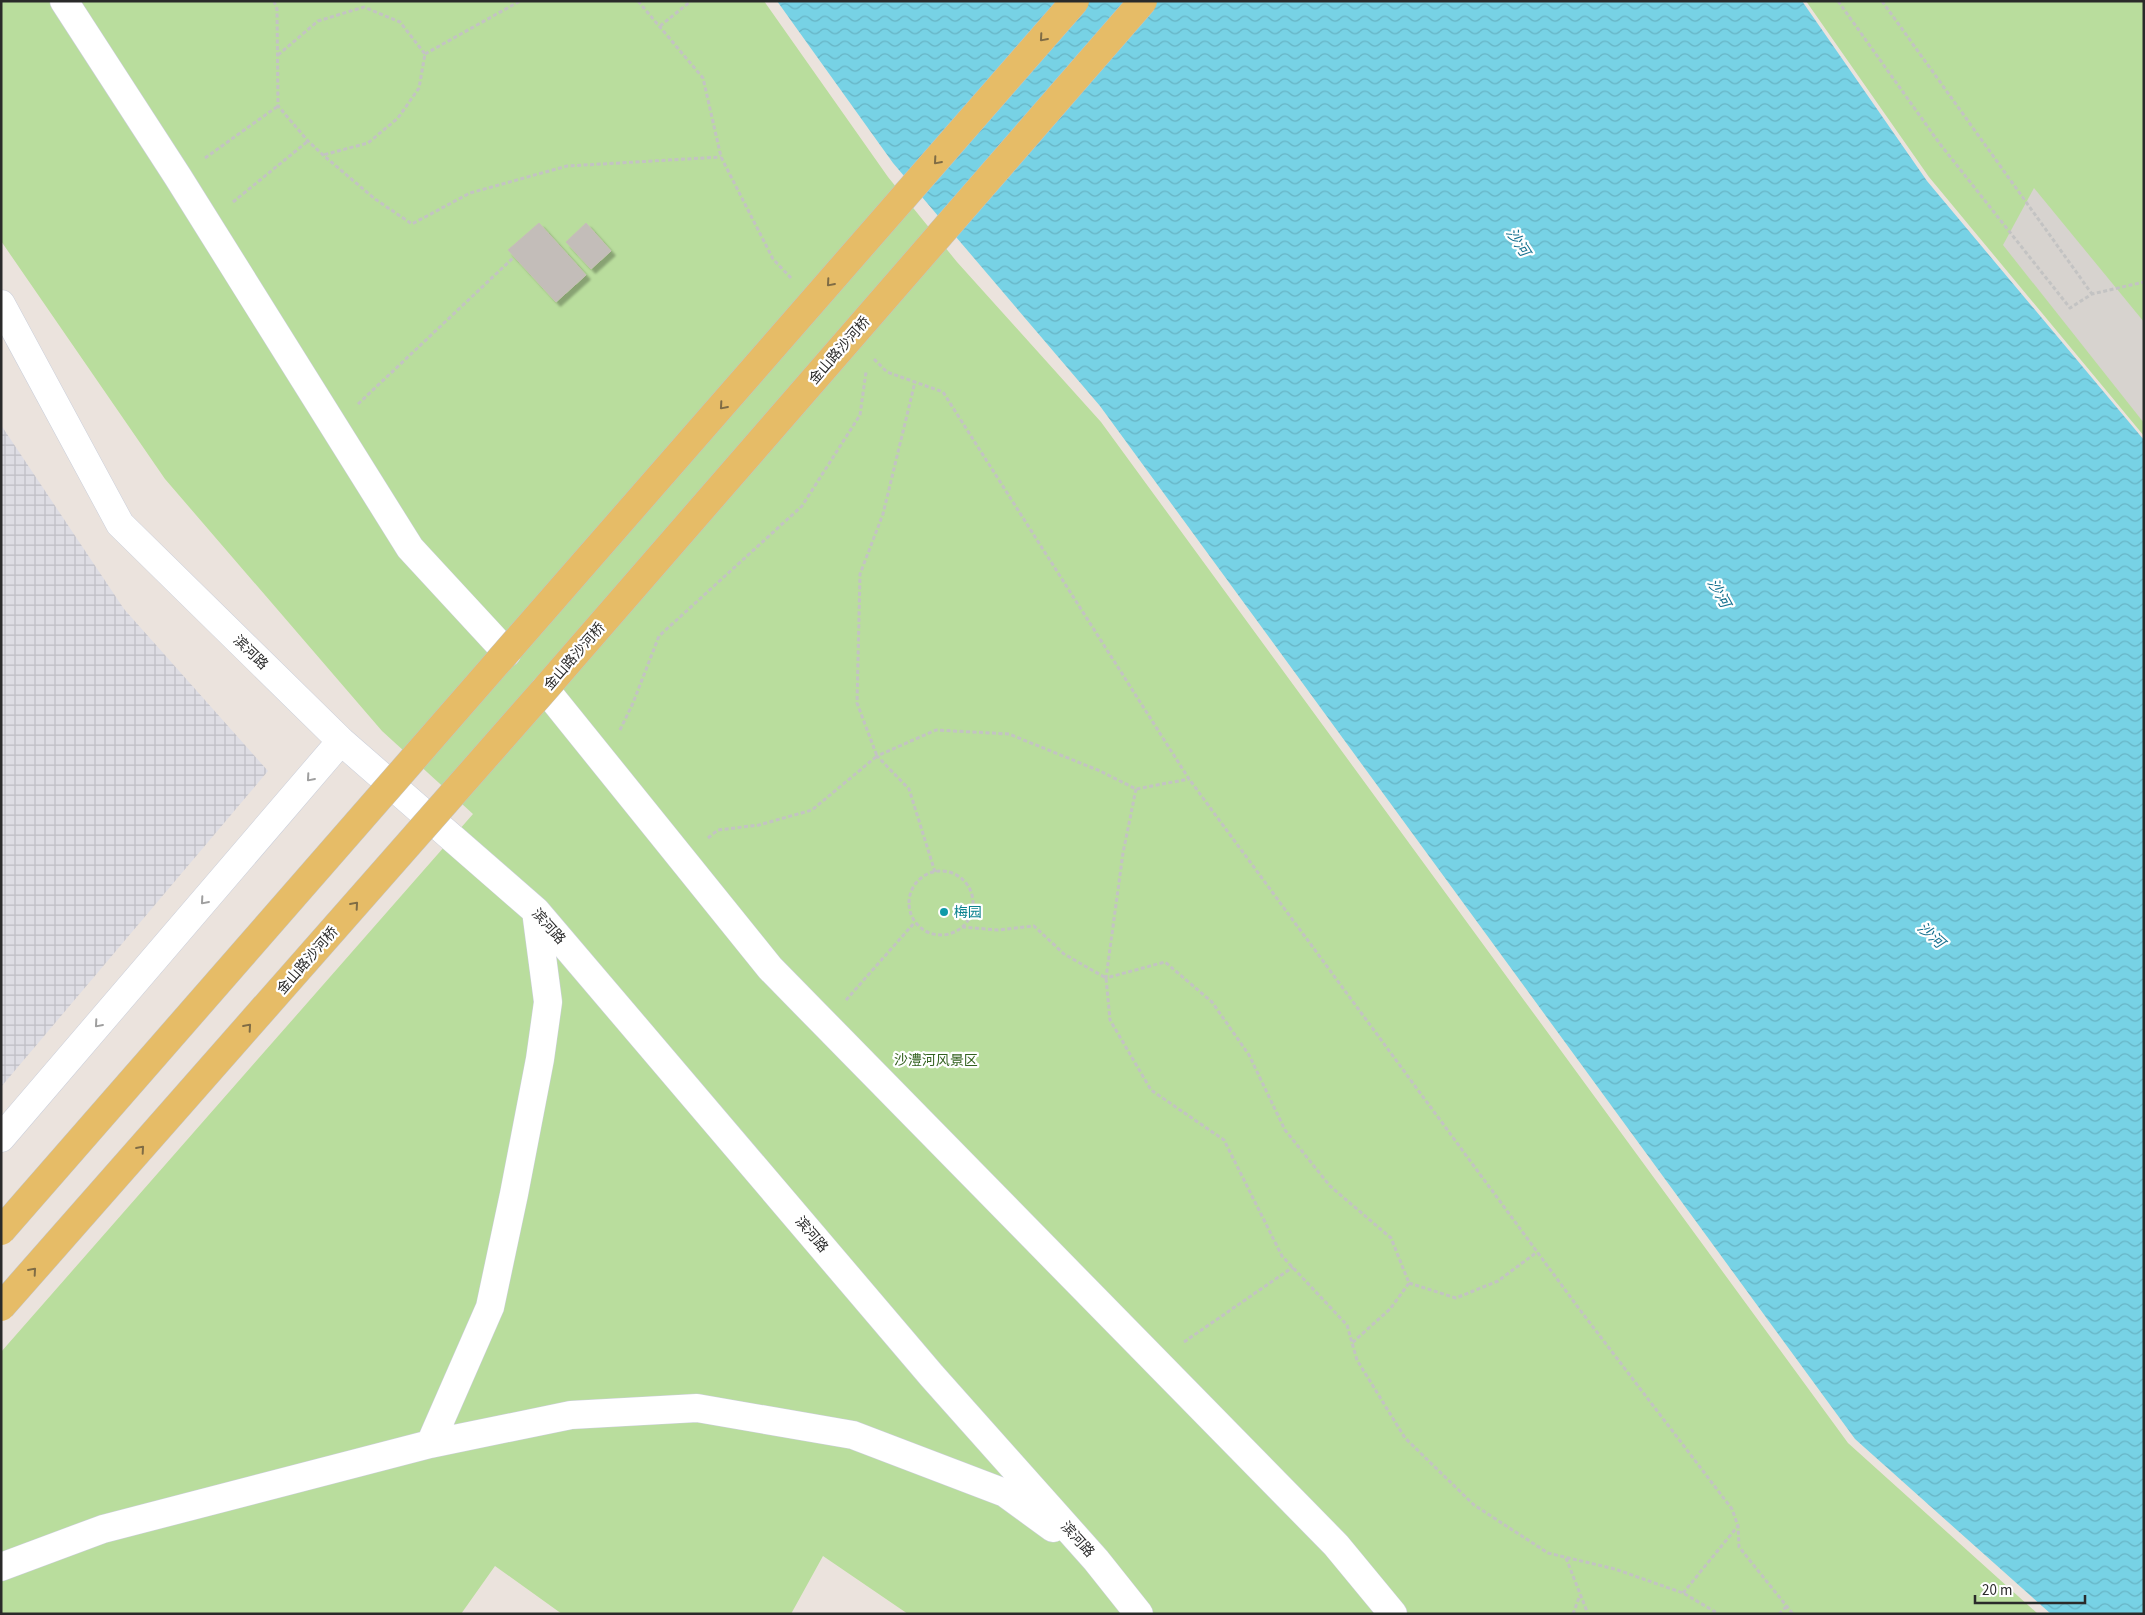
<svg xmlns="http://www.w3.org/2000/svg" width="2145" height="1615" font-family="'Source Sans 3','Noto Sans SC',sans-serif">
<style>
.industrial{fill:url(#industrial-grid)}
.grass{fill:#b9dd9d}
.plaza{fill:#d7d3cf}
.water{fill:url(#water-waves)}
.building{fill:#c3bdb9;stroke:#c6bfb7;filter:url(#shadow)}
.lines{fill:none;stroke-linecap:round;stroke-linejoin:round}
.minor-casing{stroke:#cbcfda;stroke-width:29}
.path{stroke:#c3c3c3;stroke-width:3;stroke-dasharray:4 2.5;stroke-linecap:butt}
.minor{stroke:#fff;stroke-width:28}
.major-bridge-casing{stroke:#c3c3c3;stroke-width:29;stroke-linecap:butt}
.major-bridge{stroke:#e6bc67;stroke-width:28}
.oneway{stroke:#7f6c45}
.oneway2{stroke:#9f9f9f}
.culture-dot{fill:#0f9aa8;stroke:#fff;stroke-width:2}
.labels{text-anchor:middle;stroke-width:4.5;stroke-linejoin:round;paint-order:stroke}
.street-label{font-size:14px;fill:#2a2a2a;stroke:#fff}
.culture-label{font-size:14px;fill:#0d838f;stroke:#fff;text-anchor:start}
.park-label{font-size:14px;fill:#33611f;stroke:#fff}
.water-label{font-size:15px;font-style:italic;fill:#177290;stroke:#fff}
</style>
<defs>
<pattern id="industrial-grid" width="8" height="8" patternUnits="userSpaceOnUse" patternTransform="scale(1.25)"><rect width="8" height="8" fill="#dedde4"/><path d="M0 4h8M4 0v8" fill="none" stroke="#bfbec4"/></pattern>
<pattern id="water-waves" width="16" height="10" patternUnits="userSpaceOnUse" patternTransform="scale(1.25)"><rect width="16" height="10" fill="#77d2e5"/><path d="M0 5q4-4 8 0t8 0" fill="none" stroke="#67b4c5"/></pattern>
<filter id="shadow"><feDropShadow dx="4.5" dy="4.5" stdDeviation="1" flood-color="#0004"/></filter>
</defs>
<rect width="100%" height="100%" fill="#ebe3dd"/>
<path class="industrial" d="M1 425 124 609 268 771 1 1087Z"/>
<path class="grass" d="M1 1H764L888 177 957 262 1101 422 1848 1443 2038 1614H908L823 1556 791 1614H562L495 1566 461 1614H1V1352L473 814 382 731 165 479 1 241Z
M1806 1H2144V436L1929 177Z"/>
<path class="plaza" d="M2034 188 2144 322V423L2003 245Z"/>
<path class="water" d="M777 1H1802L1927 181 2144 440V1614H2051L1855 1439 1100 406 893 163Z"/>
<path class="building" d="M539 223 586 275 556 302 508 250Z
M586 223 611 251 591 269 566 242Z"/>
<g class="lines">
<defs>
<path id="minor" d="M64 1 178 177 410 548 507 653
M1 304 120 524 341 741 536 911 932 1376 1096 1560 1139 1614
M545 689 770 968 1336 1545 1393 1614
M1 1138 341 741
M430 1444 490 1307 514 1194 540 1059 548 1002 536 911
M1 1567 103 1529 430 1444 571 1415 697 1408 853 1435 1005 1493 1053 1528"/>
</defs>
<use href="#minor" class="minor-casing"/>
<path class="path" d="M274 1 277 9 278 106 308 141 323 155 375 199 412 224 470 193 567 166 721 157
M638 1 703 78 721 157 773 259 791 278
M1838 1 1940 144 2070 308 2092 294 2144 282
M1882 1 2092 294
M660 26 691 1
M425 54 520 1
M278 55 318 21 364 7 400 22 425 54 419 88 398 118 368 143 323 155
M205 158 278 106
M233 202 308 141
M874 359 887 372 943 392 1189 779 1577 1306 1732 1509 1738 1526 1739 1547 1793 1614
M358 404 514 257
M620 730 633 703 659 636 802 506 860 415 866 372
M1136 789 1123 853 1106 978 1165 962 1212 1002 1249 1055 1285 1130 1330 1186 1391 1238 1409 1283 1390 1309 1352 1343
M708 838 718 830 759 825 812 810 877 756 857 703 860 574 883 514 915 382
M909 903a32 32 0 1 1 64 0a32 32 0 1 1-64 0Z
M935 872 909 789 877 756 936 730 1009 734 1100 771 1136 789 1189 779
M962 927 998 930 1034 926 1064 954 1106 978 1110 1020 1151 1090 1224 1140 1282 1256 1347 1325 1357 1360 1405 1438 1474 1505 1548 1553 1615 1569 1683 1593 1719 1614
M846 1000 915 922
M1409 1283 1456 1298 1498 1281 1537 1252
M1184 1342 1293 1267
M1566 1558 1588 1614
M1683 1593 1738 1526
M1573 1614 1580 1595
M1779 1614 1787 1606"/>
<use href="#minor" class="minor"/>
<defs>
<path id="major-bridge" d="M1 1231 1075 1
M1 1307 545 689 1143 1"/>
</defs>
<use href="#major-bridge" class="major-bridge-casing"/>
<use href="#major-bridge" class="major-bridge"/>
</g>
<defs><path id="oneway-chevron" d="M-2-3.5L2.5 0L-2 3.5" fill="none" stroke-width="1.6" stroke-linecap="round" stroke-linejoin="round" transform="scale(1.25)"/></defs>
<g class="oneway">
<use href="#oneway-chevron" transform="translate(1043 38) rotate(131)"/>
<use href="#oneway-chevron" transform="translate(937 161) rotate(131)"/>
<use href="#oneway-chevron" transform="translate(830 283) rotate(131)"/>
<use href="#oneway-chevron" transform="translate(723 406) rotate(131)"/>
<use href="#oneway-chevron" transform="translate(355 905) rotate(-49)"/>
<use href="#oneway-chevron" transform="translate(248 1027) rotate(-49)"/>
<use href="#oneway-chevron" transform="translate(141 1149) rotate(-49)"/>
<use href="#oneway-chevron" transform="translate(33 1271) rotate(-49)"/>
</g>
<g class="oneway2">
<use href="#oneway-chevron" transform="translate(310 778) rotate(131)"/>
<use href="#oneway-chevron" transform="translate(204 901) rotate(131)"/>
<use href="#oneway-chevron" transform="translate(98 1024) rotate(131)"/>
</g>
<circle class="culture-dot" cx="944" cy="912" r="5"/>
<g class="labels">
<g class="street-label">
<text transform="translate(839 350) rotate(-49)" y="5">金山路沙河桥</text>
<text transform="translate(251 652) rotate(44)" y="5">滨河路</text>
<text transform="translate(574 656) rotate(-49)" y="5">金山路沙河桥</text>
<text transform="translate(549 926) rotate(48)" y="5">滨河路</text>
<text transform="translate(307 960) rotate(-49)" y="5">金山路沙河桥</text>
<text transform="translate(812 1234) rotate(50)" y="5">滨河路</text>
<text transform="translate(1078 1539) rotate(48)" y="5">滨河路</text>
</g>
<g class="culture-label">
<text x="954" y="917">梅园</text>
</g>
<g class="park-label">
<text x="936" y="1065">沙澧河风景区</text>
</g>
<g class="water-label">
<text transform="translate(1518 242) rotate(57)" y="5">沙河</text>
<text transform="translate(1719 593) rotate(61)" y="5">沙河</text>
<text transform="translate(1931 935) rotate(42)" y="5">沙河</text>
</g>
</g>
<rect width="2145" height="1615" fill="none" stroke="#2a2a2a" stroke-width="5"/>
<path d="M1975 1595v8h110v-8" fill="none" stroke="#2a2a2a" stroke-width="2.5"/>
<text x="1982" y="1595" font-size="15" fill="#2a2a2a" stroke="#ffffff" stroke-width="4" paint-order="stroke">20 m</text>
</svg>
